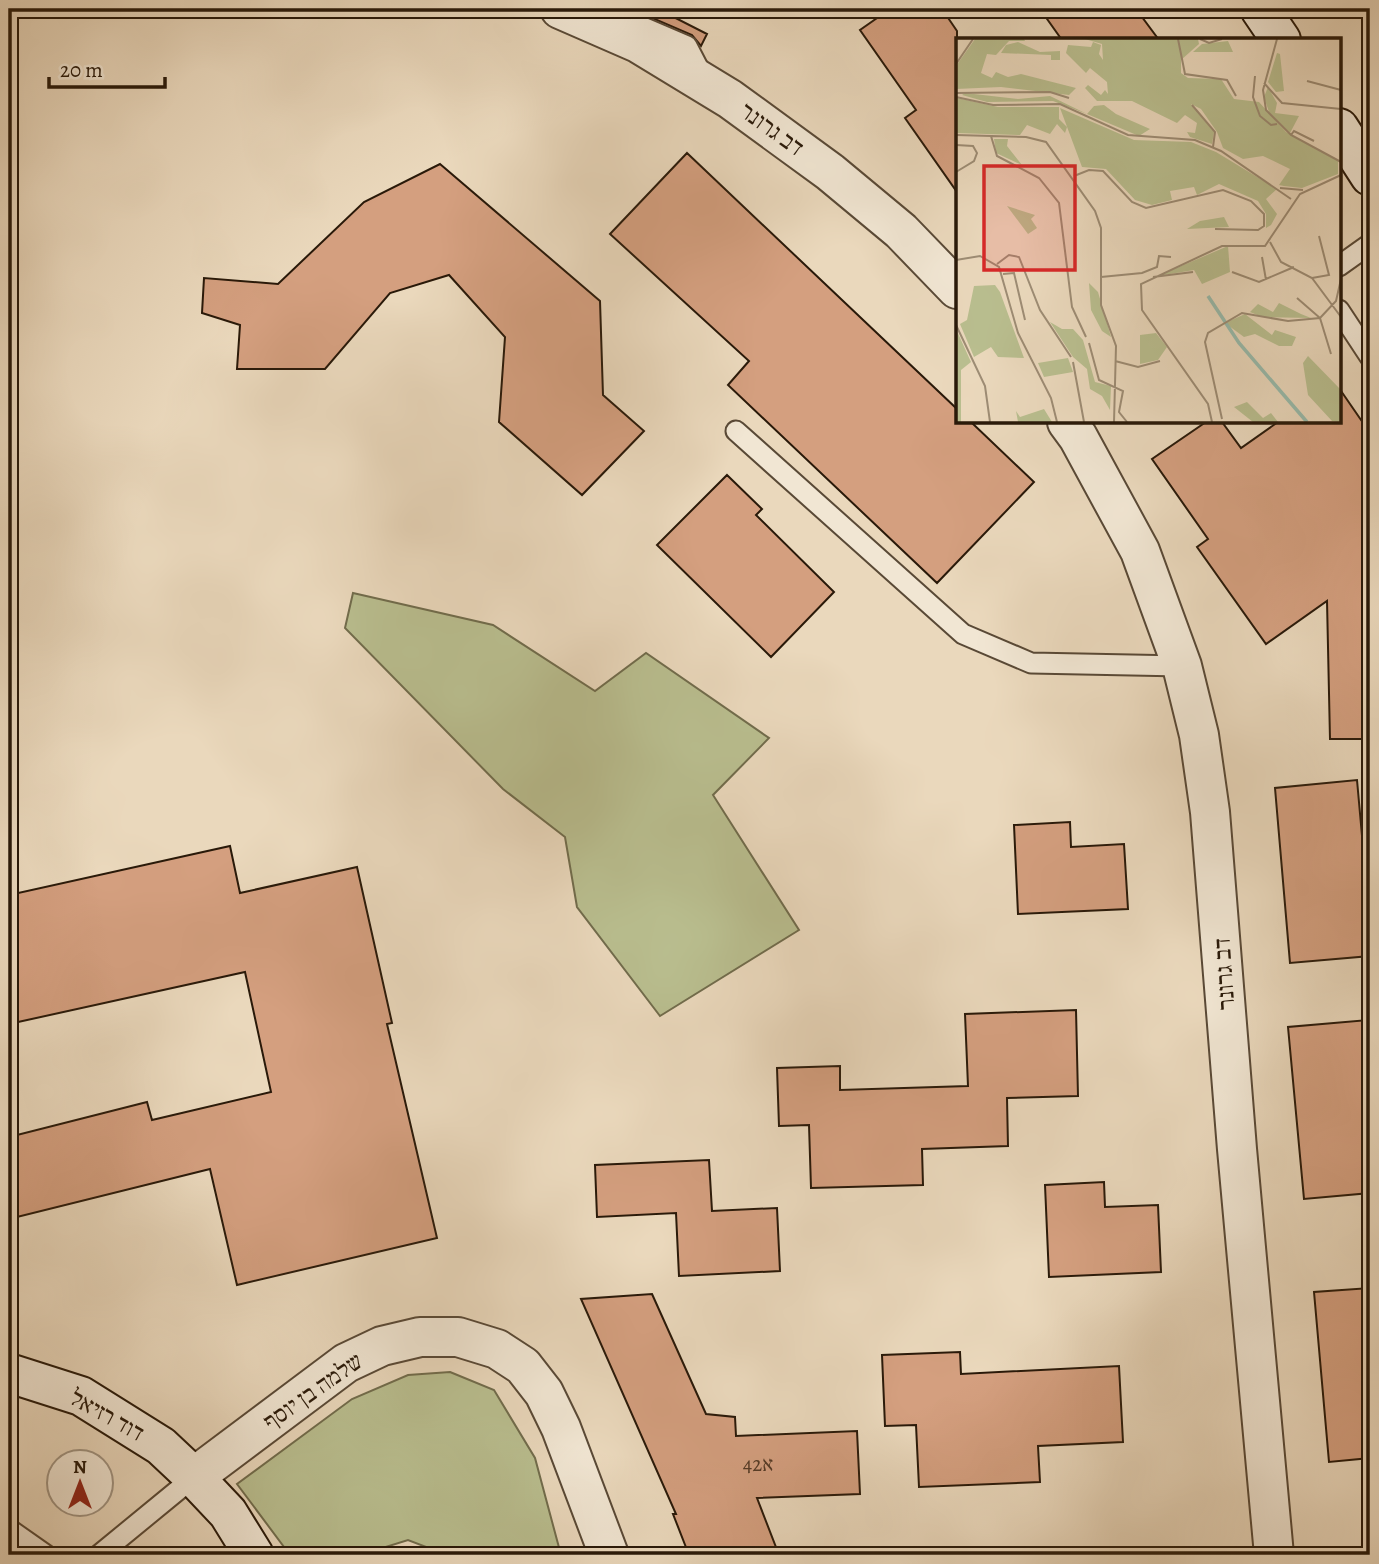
<svg xmlns="http://www.w3.org/2000/svg" width="1379" height="1564" font-family="Alegreya,'Frank Ruhl Libre',serif">
<style>
.green{fill:#b9be8f;stroke:#716c4c;stroke-width:2}
.building{fill:#d49f7f;stroke:#291909;stroke-width:2}
.lines{fill:none;stroke-linecap:round;stroke-linejoin:round}
.lane-casing{stroke:#594936;stroke-width:23}
.street-casing{stroke:#594936;stroke-width:42}
.secondary-casing{stroke:#291909;stroke-width:42}
.lane{stroke:#f1e6d3;stroke-width:19}
.street{stroke:#f1e6d3;stroke-width:38}
.secondary{stroke:#f1e6d3;stroke-width:38}
.labels{text-anchor:middle;stroke-width:7;stroke-linejoin:round;paint-order:stroke}
.number-label{font-size:21px;fill:#543a26}
.street-label{font-size:24px;fill:#291909;stroke:#f1e6d3}
.inset-river{fill:none;stroke:#98bbac;stroke-width:3.5}
.inset-road{fill:none;stroke:#9d8c74;stroke-width:2}
.view{fill:#d62828;fill-opacity:0.15;stroke:#d62828;stroke-width:3.5}
.inset-edge{fill:none;stroke:#291909;stroke-width:3.5}
</style>
<rect width="100%" height="100%" fill="#ead8bc"/>
<filter id="stains"><feTurbulence type="fractalNoise" baseFrequency=".00286" numOctaves="4"/><feColorMatrix values="0 0 0 0 .2 0 0 0 0 .09 0 0 0 0 .02 0 0 0 .5 -.17"/></filter>
<radialGradient id="worn" r=".72"><stop offset=".6" stop-color="#630" stop-opacity="0"/><stop offset="1" stop-color="#630" stop-opacity=".3"/></radialGradient>
<path class="green" d="M353 593 493 625 595 691 646 653 769 738 713 795 799 930 660 1016 577 907 565 837 503 789 345 628Z
M450 1372 494 1390 535 1458 561 1555H447L408 1540 360 1555H290L237 1484 352 1399 408 1375Z"/>
<path class="building" d="M614 9H658L707 34 701 46 692 35 643 14 636 13 630 16Z
M890 9H942L957 31V192L905 118 916 110 860 30Z
M1040 9H1136L1159 40H1062Z
M687 153 957 409V422H971L1034 482 937 583 728 385 749 361 610 234Z
M440 164 600 301 603 395 644 431 582 495 499 422 505 337 449 275 390 293 325 369H237L240 325 202 313 204 278 278 284 364 202Z
M1339 388 1370 433V739H1330L1327 601 1266 644 1197 547 1208 539 1152 459 1206 422H1222L1241 448 1278 422H1339Z
M727 475 762 509 756 515 834 592 771 657 657 545Z
M1357 780 1370 925V956L1290 963 1275 788Z
M1070 822 1071 847 1124 844 1128 909 1018 914 1014 825Z
M230 846 240 893 357 867 392 1023 387 1024 437 1238 237 1285 210 1169 9 1219V1137L147 1102 152 1120 271 1092 245 972 9 1024V895Z
M1076 1010 1078 1096 1007 1098 1008 1146 922 1149 923 1185 811 1188 809 1125 779 1126 777 1068 840 1066V1090L968 1086 965 1014Z
M1368 1020 1370 1051V1193L1304 1199 1288 1027Z
M709 1160 712 1211 777 1208 780 1271 679 1276 676 1213 597 1217 595 1165Z
M1104 1182 1105 1207 1158 1205 1161 1272 1049 1277 1045 1185Z
M1370 1288V1458L1329 1462 1314 1292Z
M652 1294 706 1414 735 1417 736 1436 857 1431 860 1494 757 1498 779 1555H689L673 1514H676L581 1299Z
M960 1352 961 1374 1119 1366 1123 1442 1038 1446 1040 1482 919 1487 916 1425 885 1426 882 1355Z"/>
<g class="lines">
<defs>
<path id="lane" d="M638 25 687 46 702 75
M1339 266 1370 244
M1339 310 1370 357
M736 431 963 634 1031 663 1182 666
M9 1529 46 1555
M99 1555 194 1477"/>
<path id="street" d="M560 9 638 43 730 99 830 172 901 231 957 289
M1067 422 1078 437 1140 551 1182 666 1199 735 1210 812 1237 1149 1274 1555
M194 1477 346 1363 382 1346 420 1337H458L497 1349 523 1366 544 1393 561 1428 609 1555"/>
<path id="secondary" d="M1260 9 1281 40
M1339 128 1370 176
M9 1373 81 1396 161 1446 194 1477 228 1513 254 1555"/>
</defs>
<use href="#lane" class="lane-casing"/>
<use href="#street" class="street-casing"/>
<use href="#secondary" class="secondary-casing"/>
<use href="#lane" class="lane"/>
<use href="#street" class="street"/>
<use href="#secondary" class="secondary"/>
</g>
<g class="labels">
<g class="number-label">
<text x="758" y="1471">42א</text>
</g>
<g class="street-label">
<text transform="translate(772 129) rotate(36)" y="8">דב גרונר</text>
<text transform="translate(1224 974) rotate(-94)" y="8">דב גרונר</text>
<text transform="translate(313 1391) rotate(-35)" y="8">שלמה בן יוסף</text>
<text transform="translate(107 1415) rotate(29)" y="8">דוד רזיאל</text>
</g>
</g>
<g transform="translate(956 38)">
<rect width="385" height="385" fill="#ead8bc"/>
<path d="M19 1H68L69 3H53L40 17 31 16 25 35 36 40 40 34 52 39 65 36 120 50 113 57 45 49 0 51V28ZM129 1H242L243 6 225 22V35L232 40 265 41 278 61 303 64 330 94 382 123V136L346 150 328 148 323 147 334 131 307 118 287 121 267 110 261 94 245 71 235 66 258 94 256 106 234 99 231 94 239 95 241 85 229 77 221 85 176 63H141L129 50 132 47 145 57 149 52 152 56 151 44 134 30 130 35 110 15 112 7 135 9 137 4 145 7 143 16 147 22 146 6ZM272 3 277 14H237L246 6ZM62 4 84 14 104 13V22H95V17L45 15 50 7ZM321 15 324 16 328 53 320 54 312 44ZM312 49 321 65 319 75 343 78 334 95 313 74 308 59ZM9 55 62 61 94 58 131 76 97 63 31 64 6 57ZM1 60 42 69H103V81L111 89 109 95 101 86 94 96 71 87 64 97 0 95ZM148 67 160 76 194 91 183 98 131 76 138 68ZM104 70 178 102 235 104 260 114 321 151 310 161 321 176 315 187 310 190V176L302 163 263 146 241 157 238 149 214 153 216 162 196 167 179 162 150 131 126 129ZM38 101H52L51 108 66 127 40 115ZM51 168 79 177 75 181 81 190 72 196ZM268 179 273 189 231 191 244 183ZM272 208 274 234 246 246 238 232 202 238ZM133 245 142 254 155 299 146 293 135 272ZM39 247 44 254 68 320 42 319 35 309 18 319 4 286 11 282 18 248ZM323 265 345 276 355 280 306 279 294 274 302 266 317 274ZM289 276 316 297 319 292 340 299 336 308H323L299 296 288 299 269 285ZM94 284 106 291H117L127 302 139 344 155 348 154 372 146 358 134 351 131 331 117 319ZM0 291 15 324 5 332V384H0ZM200 295 211 309 202 322 184 326V297ZM352 318 385 352V384L376 383 352 357 347 325ZM112 320 117 334 88 339 82 325ZM291 364 307 380 315 375 322 384H297L278 369ZM88 371 96 384H62L60 373 64 379Z" fill="#b9be8f"/>
<path class="inset-river" d="M252 258 283 305 351 384"/>
<path class="inset-road" d="M222 1 229 36 271 42 280 58M244 1 253 5 266 1M321 1 307 52 310 72 335 97 385 124M0 26 17 1M299 38 297 59 304 78 315 87 321 86M351 43 385 52M308 45 326 65 385 71M0 55 94 54 113 60M0 59 37 67 104 66 172 97 239 102 265 113 335 161M236 67 259 94 257 109M0 97 70 99 90 104 139 173 145 190V267L160 308 158 384M335 97 338 93 358 103M35 98 41 118 83 140 103 165 116 269 130 299M0 107 17 108 21 115 18 123 0 134M118 138 133 132 147 133 176 164 190 170 267 152 295 163 308 176V188L302 192 259 191M324 150 347 152M314 204 325 224 356 240 385 279M306 219 310 242M0 222 24 218 43 229 62 295 95 360 101 384M41 226 53 217 63 219 84 272 115 319M276 234 303 244 338 229M47 236 58 235 69 282M145 239 186 235 201 229 203 218 215 219M197 239 237 234M356 240 373 237 363 198M341 260 364 280 375 316M0 287 29 348 34 384M133 305 143 342 167 353 163 374 171 384M159 323 182 329 204 323M117 324 128 384M266 381 249 304 252 295 286 275 332 283 364 280 380 263 385 241M256 384 252 366 186 272 185 246 266 208H309L344 156 385 137"/>
<path class="view" d="M28 128H119V232H28Z"/>
<rect width="385" height="385" class="inset-edge"/>
</g>
<rect width="1379" height="1564" fill="none" stroke="#ead8bc" stroke-width="35"/>
<rect x="10" y="10" width="1358" height="1543" fill="none" stroke="#291909" stroke-width="3.5"/>
<rect x="18" y="18" width="1344" height="1529" fill="none" stroke="#291909" stroke-width="2"/>
<g transform="translate(80 1483)"><circle r="33" fill="#f1e6d3" stroke="#a19482" stroke-width="2"/>
<path d="M0-5L12 26L0 18L-12 26Z" fill="#8f2418"/>
<text y="-10" font-size="19" font-weight="bold" text-anchor="middle" fill="#291909">N</text>
</g>
<path d="M49 77v10h116v-10" fill="none" stroke="#291909" stroke-width="3.5"/>
<text x="60" y="77" font-size="21" fill="#291909" stroke="#f1e6d3" stroke-width="5" paint-order="stroke">20 m</text>
<rect width="100%" height="100%" filter="url(#stains)"/>
<rect width="100%" height="100%" fill="url(#worn)"/>
</svg>
